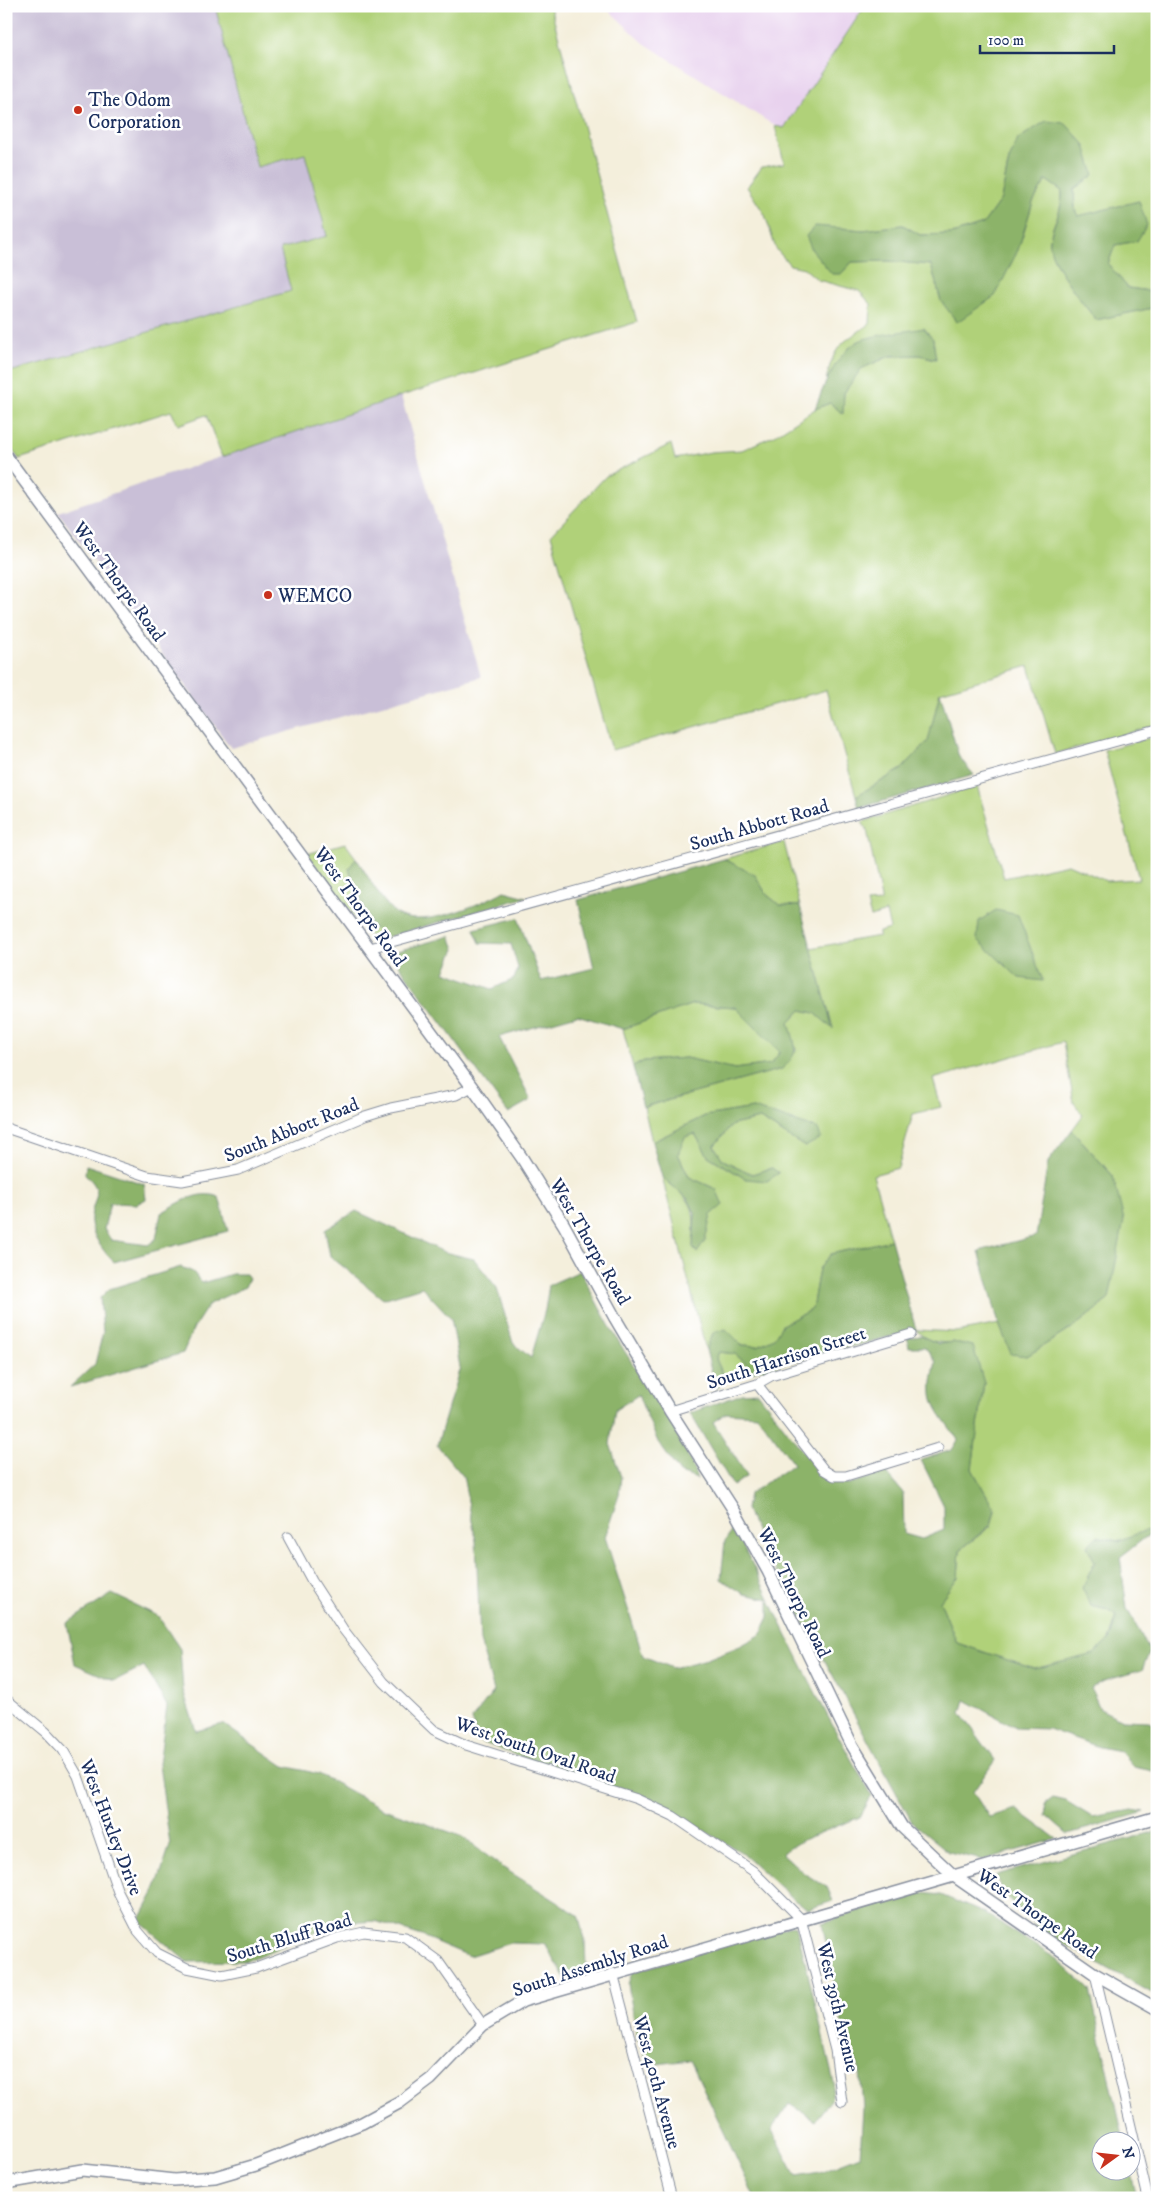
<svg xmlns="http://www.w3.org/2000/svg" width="1163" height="2204" font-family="'IM FELL DW Pica',serif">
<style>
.built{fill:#e8d2ee}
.industrial{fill:#c9bfd7}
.green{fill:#b0d179;stroke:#66806c}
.forest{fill:#8cb369;stroke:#547164}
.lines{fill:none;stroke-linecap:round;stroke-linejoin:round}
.minor-casing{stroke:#888f9d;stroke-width:11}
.tertiary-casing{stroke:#888f9d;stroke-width:14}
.minor{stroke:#fff;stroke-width:9}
.tertiary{stroke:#fff;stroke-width:11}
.poi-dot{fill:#c8321e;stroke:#fff;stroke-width:2}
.labels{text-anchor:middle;stroke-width:5;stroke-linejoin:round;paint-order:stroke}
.poi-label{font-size:19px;fill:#1b2f5e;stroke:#fff;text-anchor:start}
.street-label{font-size:19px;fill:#1b2f5e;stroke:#fff}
</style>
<rect width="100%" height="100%" fill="#fff"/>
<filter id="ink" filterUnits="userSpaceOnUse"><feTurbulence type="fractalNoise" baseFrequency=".02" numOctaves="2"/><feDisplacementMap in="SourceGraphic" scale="10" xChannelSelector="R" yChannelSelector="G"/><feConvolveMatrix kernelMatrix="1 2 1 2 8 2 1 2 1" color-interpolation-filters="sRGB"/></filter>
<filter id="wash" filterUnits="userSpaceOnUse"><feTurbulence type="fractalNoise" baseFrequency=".0096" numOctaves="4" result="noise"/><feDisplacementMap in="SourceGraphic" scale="20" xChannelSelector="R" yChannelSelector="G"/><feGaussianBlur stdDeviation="1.12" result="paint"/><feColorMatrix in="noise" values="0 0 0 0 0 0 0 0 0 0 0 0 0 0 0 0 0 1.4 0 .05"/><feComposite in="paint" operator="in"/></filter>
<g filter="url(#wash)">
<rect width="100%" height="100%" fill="#f4efdc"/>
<path class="built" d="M604 6H865L784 128 775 126 644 43Z"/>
<path class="industrial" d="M6 6H215L257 166 305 153 327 236 291 291 6 373Z
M401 396 481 677 231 748 58 512Z"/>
<path class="green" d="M215 6H550L637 322 401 396 222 457 206 415 178 425 171 411 19 459 6 442V373L291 291 280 249 327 236 305 154 257 167Z
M865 6H1157V186L1154 196H1157V292L1128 288 1108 264 1115 245 1137 241 1139 201 1078 217 1075 210 1074 189 1009 160 1001 199 983 224 952 234 920 235 903 225 863 230 841 228V274L852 262 888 261 931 265 941 301 1018 250 1033 202 1046 180 1062 191C1063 211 1053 221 1050 239 1046 259 1084 304 1096 320L1157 307V725L1055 754 1029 666 940 692 929 741 902 769 856 796 826 690 612 750 551 535 606 476 671 444 675 459 711 452 742 450 775 435 815 409 830 403 842 413 844 393 860 369 890 356 920 355 935 359 933 339 848 350 826 380C835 344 840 344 870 324L871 304 859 291 818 280 804 268 790 265 776 249 765 215 747 187 762 167 784 163 775 126 784 128Z
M1157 736V1532L1150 1534 1147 1531 1118 1541 1097 1536 1091 1606 1108 1610 1117 1616 1109 1640 1094 1655 1034 1669 957 1643 940 1601 958 1577 960 1550 991 1526 995 1510 972 1469 984 1383 953 1342C938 1344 926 1341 916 1330L956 1332 999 1324 1011 1353 1027 1356 1075 1326 1109 1299 1113 1176 1072 1130 1083 1115 1074 1103 1063 1042 933 1079 941 1107 913 1114 898 1168 873 1175 891 1240 831 1254 819 1269 812 1309 782 1325 775 1338 758 1346 742 1345 713 1333 706 1350 662 1177C696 1205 695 1203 693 1247L705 1241 716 1189 689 1177 678 1154 684 1137 695 1134 708 1156 746 1179 772 1168 752 1174 723 1160 714 1146 732 1125 760 1119 805 1147 753 1108 705 1116 652 1142 644 1107 782 1069 796 1050 789 1023 801 1010 815 1013 833 1028 811 948 879 936V932L890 929 886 912 871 917 867 903 881 902V898L867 830 862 822 977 786 1004 878 1068 864 1106 881 1139 879 1104 750Z
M784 842 800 906 780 905 767 895 755 875 724 859Z
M345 843 356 858 349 869 371 926 387 937 368 935 307 854Z
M693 1004 735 1007 780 1052 772 1064 735 1069 686 1058 644 1061 633 1067 623 1029Z
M719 1352 735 1354 755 1371 726 1382 716 1359Z"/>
<path class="forest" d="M1046 121 1065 123 1085 145 1094 175 1074 189 1075 210 1078 216 1139 201 1147 225 1137 241 1115 245 1108 264 1128 288 1157 292V307L1096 320C1084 304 1046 259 1050 240 1053 222 1063 211 1062 191L1046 180 1033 202 1018 250 995 296 957 322 941 301 931 265 888 261 852 262 841 274H832L812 250 806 236 815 226 863 230 903 225 920 235 952 234 983 224 1001 199 1009 160 1018 139Z
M924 328 933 339 936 359 920 355 890 356 861 369 844 393 843 414 830 403 815 409C823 387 837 352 859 341 871 335 909 331 924 328Z
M940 692 959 757 974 775 859 808 856 796 902 769 928 741Z
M356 858C367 874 379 898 393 911 414 933 482 904 504 891L527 897 387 937 371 926 349 869Z
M724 859 755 875 767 895 780 905 800 906 833 1029 815 1013 801 1010 789 1023C795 1045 801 1052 782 1069L643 1107 633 1067 644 1061 686 1058 735 1069 771 1064 780 1052 735 1007 693 1004 623 1029 577 1015 499 1037 531 1100 508 1113 390 953 450 936 455 949 445 972 492 989 514 979 518 968 511 944 480 943 474 929 518 918 541 981 594 968 578 900Z
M996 910 1018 915 1043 981 1019 978 977 939 979 921Z
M753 1108 818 1129 821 1138 805 1147 760 1119 732 1125 714 1146 723 1160 752 1174 772 1168 779 1173 767 1181 746 1179 708 1156 695 1134 685 1137 678 1154 689 1177 716 1189 723 1205 711 1215 705 1241 697 1253 693 1247 695 1213 688 1199 662 1177 652 1142 705 1116Z
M1072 1130 1113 1176 1124 1220 1109 1299 1075 1326 1027 1356 1011 1354 999 1324 979 1251 1036 1236 1048 1162Z
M86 1165 144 1184 146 1199 137 1204 110 1203 104 1229 111 1240 148 1245 156 1239 161 1213C179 1203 198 1189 219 1197L228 1231 114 1262C104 1253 89 1232 91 1217 94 1195 105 1193 85 1174Z
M356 1211 444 1252 474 1259 497 1288 513 1343 531 1358 545 1310 549 1285 580 1271C593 1295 605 1319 619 1342 646 1387 681 1429 697 1479L680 1473 658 1442 638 1395 615 1410 610 1444 621 1477 619 1495 605 1537 643 1656 673 1668 707 1659 740 1646 760 1635 769 1617V1599L744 1594 721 1579 725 1541 734 1527C779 1617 820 1709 872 1795L860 1817 805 1839 782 1853 805 1874 827 1887 833 1901 808 1909 794 1900 741 1852 653 1801 510 1753 476 1740 472 1719 494 1691 480 1641 476 1541 463 1476 437 1445 460 1367 451 1318 422 1287 383 1299 330 1256 325 1230Z
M891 1240 916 1330 755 1371 735 1354 719 1352 716 1359 726 1382 716 1389 706 1350 713 1333 726 1329 742 1345 758 1346 774 1338 782 1325 812 1309 819 1269 831 1254Z
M181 1267 193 1272 202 1283 232 1274H246L249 1278 245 1287 209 1304 194 1327 183 1353 70 1387 95 1364 103 1332 100 1298 109 1289Z
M921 1336 939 1344 953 1342 973 1346 984 1383 972 1469 995 1510 991 1525 960 1550 958 1577 940 1601 957 1643 1034 1669 1094 1654 1109 1640 1117 1616 1108 1610 1091 1606 1082 1588 1095 1562 1087 1546 1097 1536 1118 1541 1147 1530 1150 1534 1120 1557 1127 1609 1150 1651 1142 1670 1104 1681 1091 1688 1100 1709 1122 1720 1149 1721 1157 1726V1772L1134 1767 1120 1751 1099 1747 1048 1729 1016 1728 965 1700 961 1713 995 1760 973 1792 989 1817 1016 1809 1057 1839 983 1860 949 1852 912 1822 765 1550 746 1509 749 1494 794 1464 757 1415 726 1413 713 1422 747 1476 733 1486 690 1413 742 1394 758 1393 825 1480 849 1484 886 1472 903 1493 904 1534 922 1539 944 1530V1506L921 1460 952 1450 958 1440C936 1407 925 1403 936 1362L925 1347H909L907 1338Z
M112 1594 158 1616 180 1649 183 1690 196 1731 223 1724 284 1766 319 1774 381 1808 461 1836 502 1867 578 1915 585 1939 586 1968 565 1978 545 1944 510 1943 469 1956 422 1936 375 1921 337 1924 246 1961 187 1962 139 1921 155 1891 170 1845 159 1764 167 1706 144 1666 114 1681 75 1664 67 1623Z
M1053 1798 1066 1801 1092 1817 1132 1810 1145 1812 1068 1834 1046 1815 1045 1804Z
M1157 1831V1996L1038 1929 1004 1894 996 1875Z
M914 1892 941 1895 986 1914 1058 1960 1090 1990 1124 2141 1100 2142V2172H1130L1136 2198H755L690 2060 649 2065 637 2037 628 1984 632 1972 794 1925 800 1940 834 2083 831 2100 815 2120 789 2104 772 2130 796 2176 820 2172 860 2156 863 2108 860 2071 842 2023 822 1923Z"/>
</g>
<g filter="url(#ink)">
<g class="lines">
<defs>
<path id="minor" d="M370 948 1157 730
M6 1128 147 1176 182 1181 238 1170 365 1116 391 1108 456 1095 472 1087
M757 1384 824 1470 834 1476H846L938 1448
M670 1411 757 1384 771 1376 911 1334
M288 1537 312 1581 343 1629 384 1682 434 1730 466 1745 637 1799 673 1816 753 1871 801 1919 835 2050 842 2102
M6 1699 46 1732 63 1750 78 1776 118 1892 138 1931 157 1953 187 1968 222 1975 256 1968 337 1938 364 1932 405 1937 438 1961 483 2025
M613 1973 672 2198
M1095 1974 1148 2198"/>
<path id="tertiary" d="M6 456 472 1087 522 1158 564 1225 615 1318 670 1411 735 1512 768 1571 852 1745 902 1827 954 1876 1095 1974 1157 2009
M6 2183 82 2170 174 2180 215 2177 256 2165 362 2123 399 2103 431 2079 483 2025 523 2001 1157 1817"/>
</defs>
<use href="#minor" class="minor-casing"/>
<use href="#tertiary" class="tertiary-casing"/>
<use href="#minor" class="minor"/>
<use href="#tertiary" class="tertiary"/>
</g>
</g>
<g class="poi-dot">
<circle cx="78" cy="110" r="5"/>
<circle cx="268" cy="595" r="5"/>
</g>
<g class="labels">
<g class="poi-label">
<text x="88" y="106">The Odom<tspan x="88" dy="22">Corporation</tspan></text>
<text x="278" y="602">WEMCO</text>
</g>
<g class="street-label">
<text transform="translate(120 581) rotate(54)" y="7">West Thorpe Road</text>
<text transform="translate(759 824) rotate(-16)" y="7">South Abbott Road</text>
<text transform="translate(361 906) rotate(54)" y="7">West Thorpe Road</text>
<text transform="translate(291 1129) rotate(-22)" y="7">South Abbott Road</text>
<text transform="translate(591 1241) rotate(60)" y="7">West Thorpe Road</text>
<text transform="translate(786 1357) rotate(-18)" y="7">South Harrison Street</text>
<text transform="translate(795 1592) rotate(64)" y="7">West Thorpe Road</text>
<text transform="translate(536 1749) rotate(19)" y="7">West South Oval Road</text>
<text transform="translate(112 1827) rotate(69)" y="7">West Huxley Drive</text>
<text transform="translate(1038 1913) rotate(35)" y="7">West Thorpe Road</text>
<text transform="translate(289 1937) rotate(-17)" y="7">South Bluff Road</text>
<text transform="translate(590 1965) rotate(-18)" y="7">South Assembly Road</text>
<text transform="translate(839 2007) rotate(77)" y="7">West 39th Avenue</text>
<text transform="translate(658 2082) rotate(75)" y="7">West 40th Avenue</text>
</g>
</g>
<rect width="1163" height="2204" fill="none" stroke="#fff" stroke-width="25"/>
<g transform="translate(1116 2156) rotate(75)"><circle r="24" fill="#ffffff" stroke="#a4acbf"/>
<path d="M0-4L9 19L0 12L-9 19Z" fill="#c8321e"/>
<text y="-8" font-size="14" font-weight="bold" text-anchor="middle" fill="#1b2f5e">N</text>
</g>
<path d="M980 45v8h134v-8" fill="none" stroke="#1b2f5e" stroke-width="2.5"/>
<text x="988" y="45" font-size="15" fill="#1b2f5e" stroke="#ffffff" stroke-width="4" paint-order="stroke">100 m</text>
</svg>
